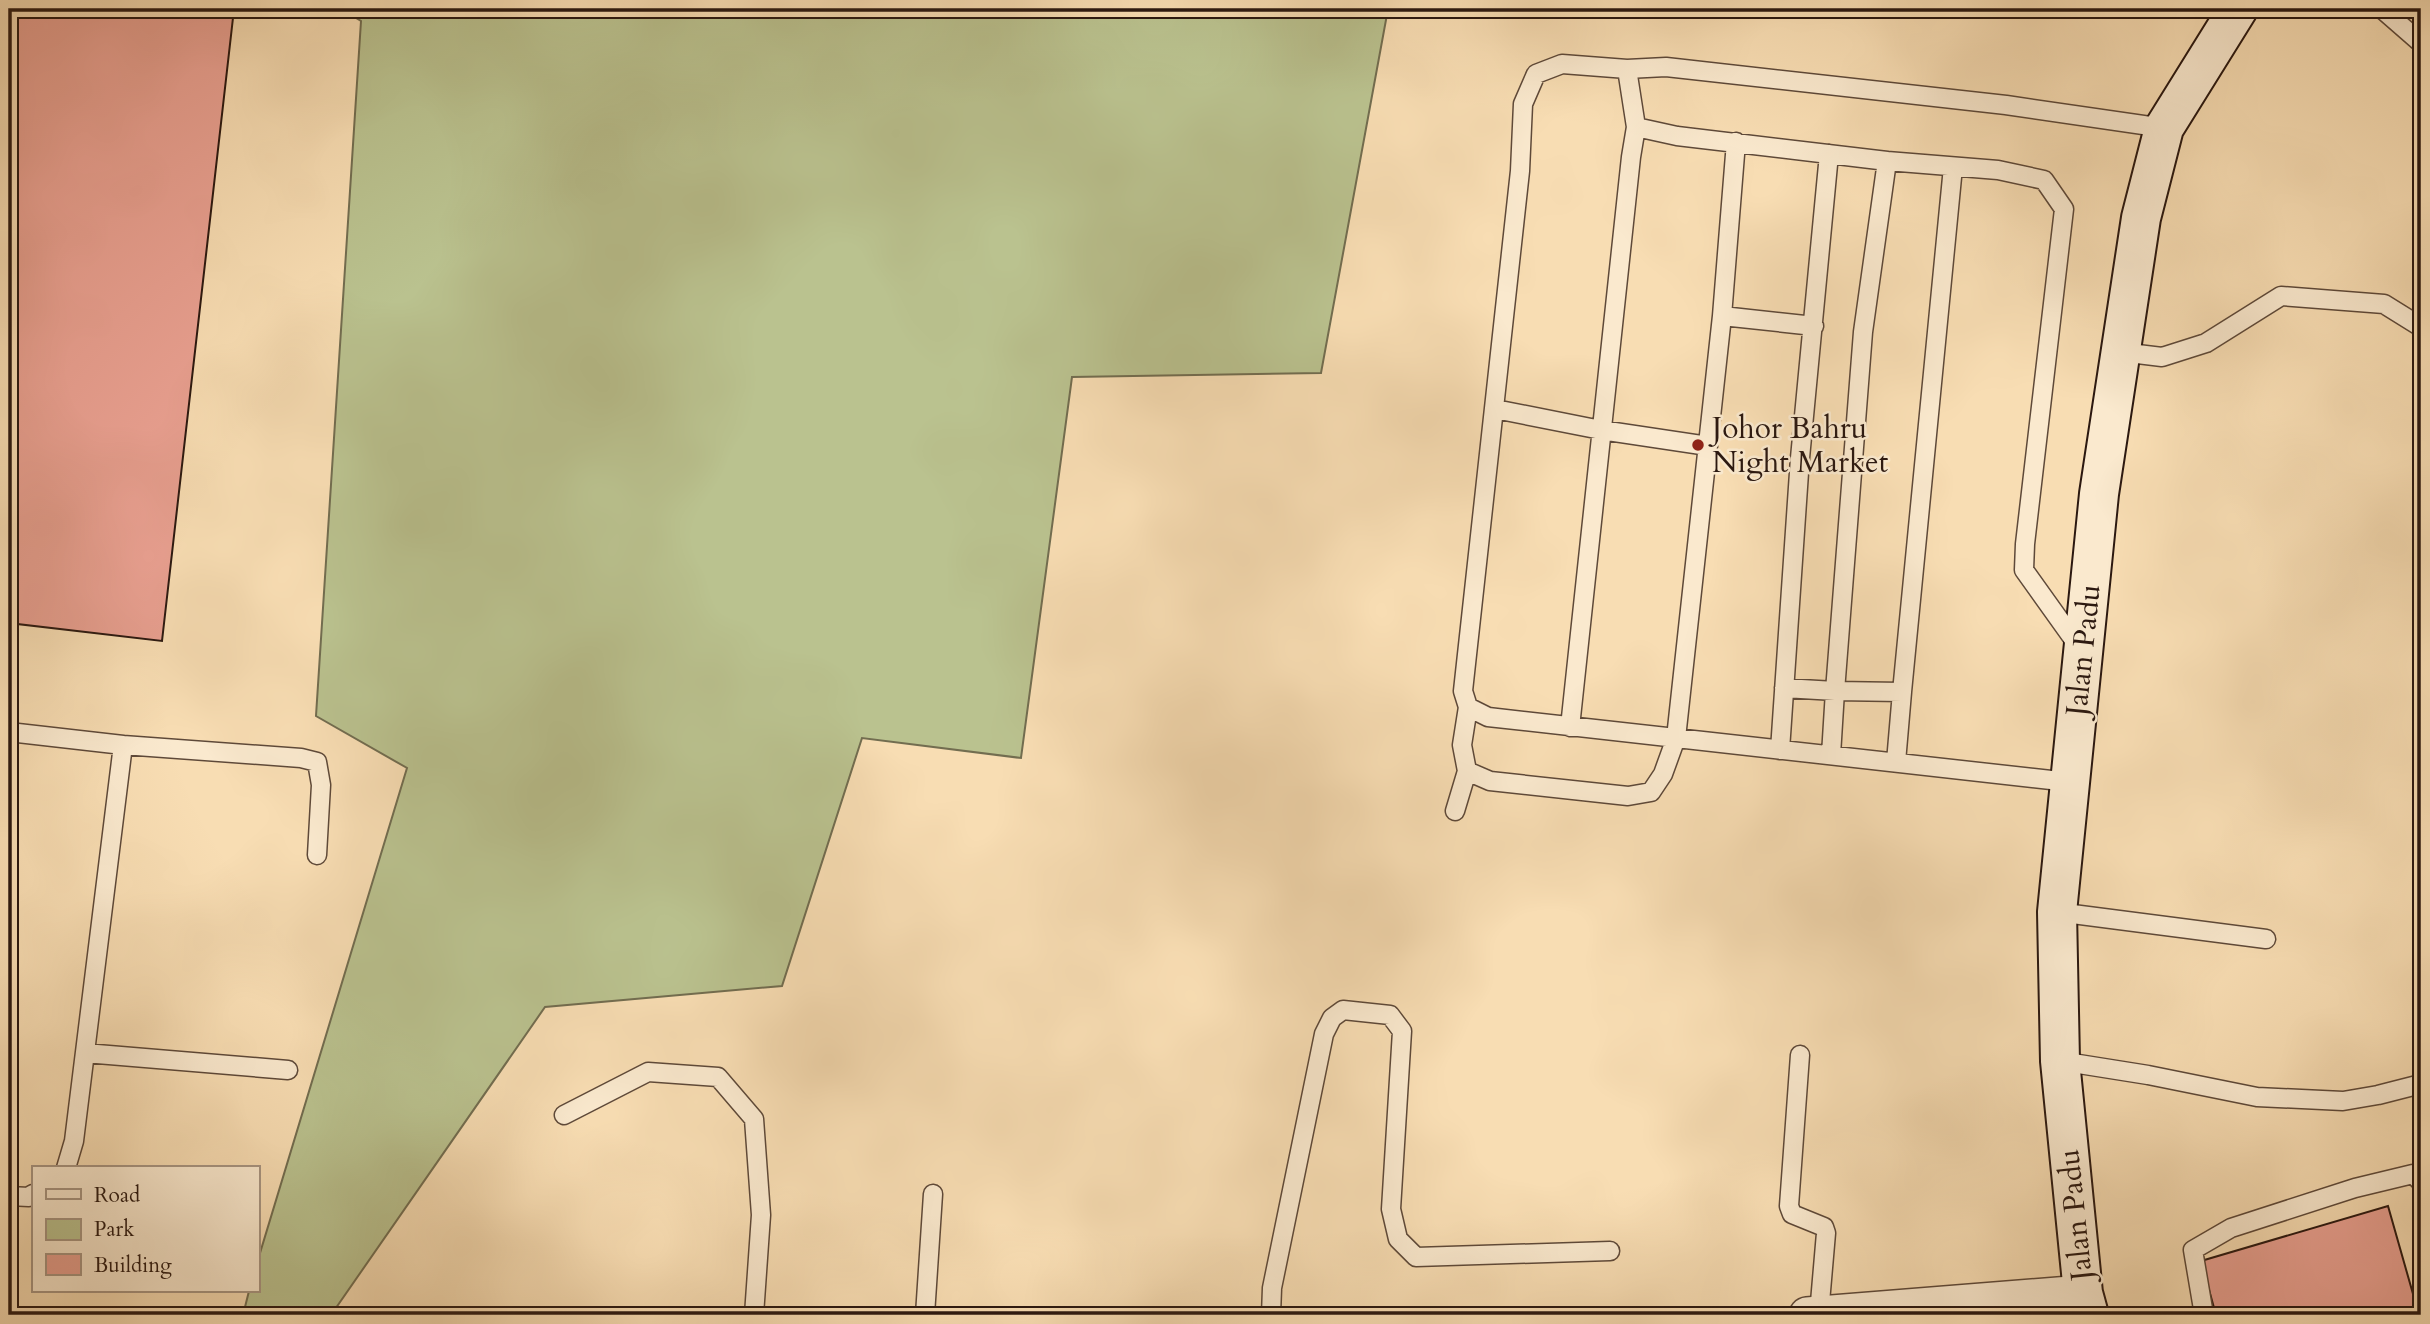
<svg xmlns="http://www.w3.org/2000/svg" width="2430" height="1324" font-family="Cardo,serif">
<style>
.green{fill:#bac28f;stroke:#726d50;stroke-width:2}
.building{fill:#e9a091;stroke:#2b1810;stroke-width:2}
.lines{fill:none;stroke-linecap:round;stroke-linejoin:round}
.lane-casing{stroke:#5e4939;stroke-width:21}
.street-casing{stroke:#5e4939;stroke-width:38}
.secondary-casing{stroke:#2b1810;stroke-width:42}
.lane{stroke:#fae9ce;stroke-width:18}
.street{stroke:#fae9ce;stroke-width:35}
.secondary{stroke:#fae9ce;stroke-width:38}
.poi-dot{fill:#8f2418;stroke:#fae9ce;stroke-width:2.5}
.labels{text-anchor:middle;stroke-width:5;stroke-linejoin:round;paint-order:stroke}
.poi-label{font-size:30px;fill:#2b1810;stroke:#fae9ce;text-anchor:start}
.street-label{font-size:30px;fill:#2b1810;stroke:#fae9ce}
</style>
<rect width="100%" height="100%" fill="#f8ddb3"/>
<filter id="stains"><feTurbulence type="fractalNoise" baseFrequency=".00286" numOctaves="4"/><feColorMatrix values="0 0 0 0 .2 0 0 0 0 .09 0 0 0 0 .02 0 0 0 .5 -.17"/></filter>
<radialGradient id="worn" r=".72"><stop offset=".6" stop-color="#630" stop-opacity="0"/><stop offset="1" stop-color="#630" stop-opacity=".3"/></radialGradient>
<path class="green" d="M341 9H1388L1321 373 1072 377 1021 758 862 738 782 986 545 1007 331 1315H243L249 1291H257V1263L407 768 316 716 361 21Z"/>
<path class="building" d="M9 9H234L162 641 9 623Z
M2388 1206 2419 1315H2216L2201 1261Z"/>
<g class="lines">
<defs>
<path id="lane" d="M2382 9 2421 43
M1627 69 1636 127 1677 136 1887 161 1998 170 2044 180 2064 209 2025 544 2024 570 2079 647
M1736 142 1722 316 1676 738 1663 774 1651 792 1628 796 1490 781 1467 771 1462 745 1468 707 1463 691 1520 171 1523 104 1536 74 1562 64 1627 69 1666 67 2006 105 2164 128
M1887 161 1863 332 1835 691 1902 692 1896 762
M1722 316 1814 326
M2121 352 2162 357 2206 343 2281 296 2384 304 2421 327
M1495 409 1601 430 1708 446
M1784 688 1835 691 1831 755
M1902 692 1953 167
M1468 707 1488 717 2069 782
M1570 727 1631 157 1636 127
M9 732 123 745 301 758 317 762 321 785 317 855
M1780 750 1800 458 1829 154
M1455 811 1467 771
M2057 912 2266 939
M85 1053 288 1070
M1800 1055 1789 1206 1792 1214 1824 1227 1826 1233 1819 1314
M2060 1061 2148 1075 2257 1097 2343 1101 2378 1095 2421 1084
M564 1115 648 1072 718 1077 754 1119 761 1215 754 1315
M66 1168 74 1141 123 745
M9 1196 29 1197 33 1194
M925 1315 933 1194
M1271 1315 1272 1288 1324 1034 1332 1018 1343 1010 1390 1015 1402 1031 1391 1209 1398 1239 1416 1257 1610 1251
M2204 1315 2193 1250 2231 1228 2355 1188 2413 1174 2421 1182"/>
<path id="street" d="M1807 1315 2083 1293"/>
<path id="secondary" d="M2089 1315 2083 1293 2060 1061 2057 912 2099 494 2141 218 2164 128 2238 9"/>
</defs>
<use href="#lane" class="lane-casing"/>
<use href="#street" class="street-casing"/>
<use href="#secondary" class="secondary-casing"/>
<use href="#lane" class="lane"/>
<use href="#street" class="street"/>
<use href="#secondary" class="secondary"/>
</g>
<circle class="poi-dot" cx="1698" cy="445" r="7"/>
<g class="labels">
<g class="poi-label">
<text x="1712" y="438">Johor Bahru<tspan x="1712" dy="34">Night Market</tspan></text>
</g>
<g class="street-label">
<text transform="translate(2083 650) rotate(-84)" y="10">Jalan Padu</text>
<text transform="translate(2075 1215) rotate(-96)" y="10">Jalan Padu</text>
</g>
</g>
<rect width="2430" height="1324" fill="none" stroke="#f8ddb3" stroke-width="35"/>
<rect x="10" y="10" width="2409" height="1303" fill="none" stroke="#2b1810" stroke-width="3.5"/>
<rect x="18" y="18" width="2395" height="1289" fill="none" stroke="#2b1810" stroke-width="2"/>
<rect x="32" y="1166" width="228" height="126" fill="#fae9ce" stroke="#a79582" stroke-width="2"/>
<rect x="46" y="1189" width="35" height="10" fill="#fae9ce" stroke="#a79582" stroke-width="2"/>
<text x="94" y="1202" font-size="21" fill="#2b1810">Road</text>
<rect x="46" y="1219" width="35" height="21" fill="#bac28f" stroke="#a79582" stroke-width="2"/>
<text x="94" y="1236" font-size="21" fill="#2b1810">Park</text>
<rect x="46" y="1254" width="35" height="21" fill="#e9a091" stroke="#a79582" stroke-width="2"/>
<text x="94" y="1272" font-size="21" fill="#2b1810">Building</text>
<rect width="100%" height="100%" filter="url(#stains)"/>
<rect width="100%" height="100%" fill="url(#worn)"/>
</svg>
